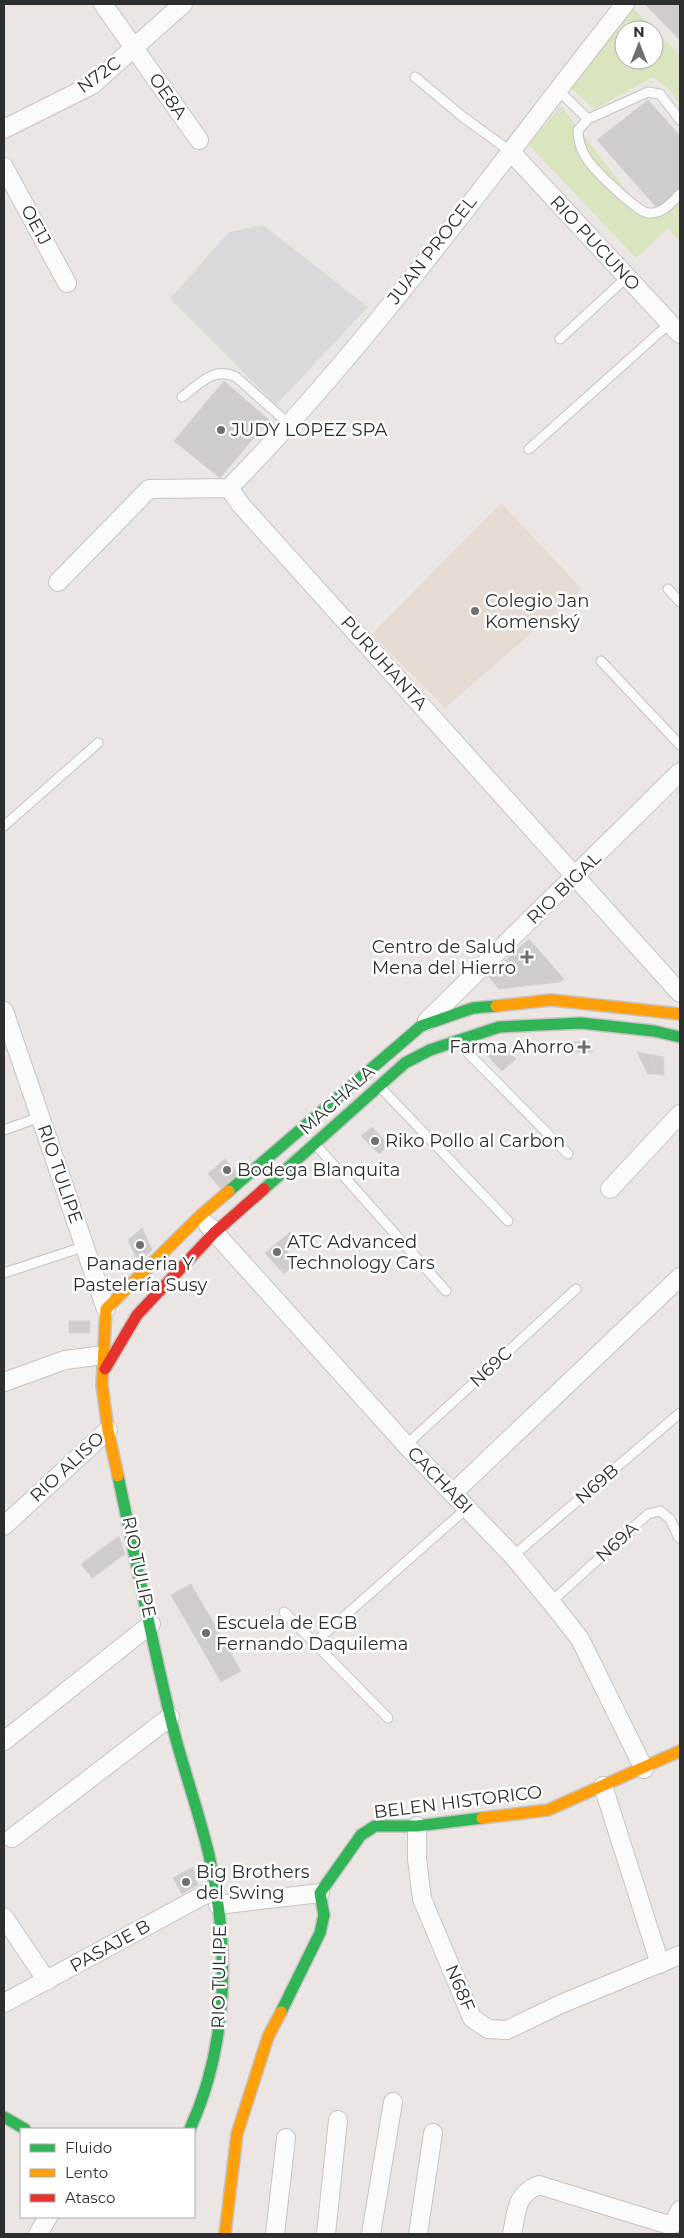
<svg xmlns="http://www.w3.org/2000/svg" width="684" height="2238" font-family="Montserrat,sans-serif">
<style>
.industrial{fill:#dbd8db}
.education{fill:#e5dbd3}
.green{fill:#d8e5be;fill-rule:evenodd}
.building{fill:#d0cccb;stroke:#d6d2d0}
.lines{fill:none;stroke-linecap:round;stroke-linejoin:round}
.lane-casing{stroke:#c6c4c4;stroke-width:11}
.street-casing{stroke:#c6c4c4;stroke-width:20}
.fast-casing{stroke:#c6c4c4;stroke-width:14}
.slow-casing{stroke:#c6c4c4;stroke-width:14}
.jam-casing{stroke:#c6c4c4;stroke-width:14}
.lane{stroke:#fcfbfb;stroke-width:9}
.street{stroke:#fcfbfb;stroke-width:18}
.fast{stroke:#30b455;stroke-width:11}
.slow{stroke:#ff9f0a;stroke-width:11}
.jam{stroke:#e5322d;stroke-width:11}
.poi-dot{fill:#706e6e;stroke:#fff;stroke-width:2}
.labels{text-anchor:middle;stroke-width:5;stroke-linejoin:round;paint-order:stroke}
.street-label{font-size:18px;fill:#2e2e2e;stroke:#fff}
.poi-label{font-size:18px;fill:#2e2e2e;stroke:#fff;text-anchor:start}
</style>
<rect width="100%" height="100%" fill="#ebe6e4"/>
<path class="industrial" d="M263 225 368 307 276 405 170 299 229 232Z"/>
<path class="education" d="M501 503 582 589 445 708 372 634Z"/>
<path class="green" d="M633 8 680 55V105L671 91 653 77 595 109 567 85ZM624 30H654V60H624Z
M561 106 639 207 670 211 680 201V241L668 228 636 258 528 144Z"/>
<path class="building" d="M645 4H680V40Z
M648 100 680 136V190L658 209 597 140Z
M224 381 269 420 220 478 174 441Z
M529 939 564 979 560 982 499 989 488 976Z
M550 1042H576L581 1052H557Z
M576 1042H588L593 1052H581Z
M503 1044 516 1059 502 1071 482 1050Z
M637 1052 651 1055 655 1074H648Z
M651 1055 664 1057V1075L655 1074Z
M372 1127 389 1145 379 1154 361 1136Z
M225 1159 238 1174 229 1182 216 1167Z
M216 1167 229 1182 221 1189 208 1174Z
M142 1228 152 1250 138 1262 128 1240Z
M290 1232 299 1242 287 1251 298 1262 284 1274 265 1253Z
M69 1321H90V1333H69Z
M119 1536 125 1554 92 1578 81 1564Z
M191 1584 241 1671 221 1682 171 1595Z
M193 1867 198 1885 182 1894 173 1878Z"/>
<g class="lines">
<defs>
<path id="lane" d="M415 77 463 117 510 151
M558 90 588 119 648 92 660 94 680 120
M588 119 578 130C578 142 581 150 587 159 594 170 636 211 648 213 663 214 671 203 680 194
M560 339 627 277
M182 397C200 384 213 366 236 377L289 424
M529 449 670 323
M668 589 680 602
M601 661 680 745
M4 826 98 743
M458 1043 568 1154
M381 1088 508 1221
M4 1130 40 1117
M316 1145 446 1291
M4 1273 86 1246
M406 1445 576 1289
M513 1556 680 1413
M551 1602 648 1514 660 1511 670 1519 679 1538
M284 1612 388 1718
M314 1643 467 1508"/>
<path id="street" d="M103 4 199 140
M4 129 92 85 183 4
M510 151 680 334
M4 167 67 283
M229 488 241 505 680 993
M229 488C375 339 496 167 625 4
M58 582 149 489 229 488
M4 1011 106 1309
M427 1021 680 772
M610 1189 680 1114
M208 1225 406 1445 513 1556 551 1602 580 1639 644 1769
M4 1382 65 1360 104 1355
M453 1493 680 1277
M4 1526 108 1430
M4 1741 151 1624
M603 1786 660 1964
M417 1826V1859L422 1899 472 2018 488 2029 507 2030 561 2004 680 1955
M12 1838 170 1717
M218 1905 320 1893
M4 1917 47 1981
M4 2003 215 1889
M38 2234 48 2217
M275 2234 286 2138
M326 2234 338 2120
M371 2234 393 2102
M418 2234 433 2133
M512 2234C517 2212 515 2194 539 2185L669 2225 673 2224 680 2210"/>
<path id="fast" d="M264 1189 405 1063 430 1050 499 1027 581 1023 654 1031 680 1037
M229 1191 421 1026 473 1008 496 1006
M118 1476C135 1556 151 1637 170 1716 181 1763 198 1808 209 1855 230 1946 229 2043 190 2129
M281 2012 320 1933 324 1915 320 1893 361 1835 375 1826H417L482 1818
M4 2117 25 2129"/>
<path id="slow" d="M496 1006 551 1000 680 1014
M118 1476 108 1430 102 1385 106 1309 201 1215 229 1191
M482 1818 548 1810 680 1751
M225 2234 237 2134 268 2037 281 2012"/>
<path id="jam" d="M105 1369 137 1315 214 1233 264 1189"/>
</defs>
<use href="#lane" class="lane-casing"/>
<use href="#street" class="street-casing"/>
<use href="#fast" class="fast-casing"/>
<use href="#slow" class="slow-casing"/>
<use href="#jam" class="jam-casing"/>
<use href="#lane" class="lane"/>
<use href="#street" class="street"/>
<use href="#fast" class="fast"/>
<use href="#slow" class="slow"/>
<use href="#jam" class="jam"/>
</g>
<g class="poi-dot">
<circle cx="221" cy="430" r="5"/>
<circle cx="475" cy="611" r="5"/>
<path d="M524.5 949.5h5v5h5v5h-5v5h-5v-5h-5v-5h5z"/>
<path d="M581.5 1039.5h5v5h5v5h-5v5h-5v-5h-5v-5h5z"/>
<circle cx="375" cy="1141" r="5"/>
<circle cx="227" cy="1170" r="5"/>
<circle cx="140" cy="1245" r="5"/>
<circle cx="277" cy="1252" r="5"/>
<circle cx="206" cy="1633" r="5"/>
<circle cx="186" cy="1882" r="5"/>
</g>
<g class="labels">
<g class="street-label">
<text transform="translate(99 75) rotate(-36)" y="6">N72C</text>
<text transform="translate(168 96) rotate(55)" y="6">OE8A</text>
<text transform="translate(36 225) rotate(61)" y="6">OE1J</text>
<text transform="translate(595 243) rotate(47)" y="6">RIO PUCUNO</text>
<text transform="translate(432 250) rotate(-52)" y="6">JUAN PROCEL</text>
<text transform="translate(384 663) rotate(48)" y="6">PURUHANTA</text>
<text transform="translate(564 888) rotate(-44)" y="6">RIO BIGAL</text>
<text transform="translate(337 1100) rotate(-42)" y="6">MACHALA</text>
<text transform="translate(60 1174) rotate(71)" y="6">RIO TULIPE</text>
<text transform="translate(491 1367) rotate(-43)" y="6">N69C</text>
<text transform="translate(67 1467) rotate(-43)" y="6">RIO ALISO</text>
<text transform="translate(440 1480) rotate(46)" y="6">CACHABI</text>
<text transform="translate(597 1484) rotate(-41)" y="6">N69B</text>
<text transform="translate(617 1542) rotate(-42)" y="6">N69A</text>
<text transform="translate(139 1567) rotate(78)" y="6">RIO TULIPE</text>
<text transform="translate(458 1802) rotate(-7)" y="6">BELEN HISTORICO</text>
<text transform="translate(110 1946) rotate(-29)" y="6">PASAJE B</text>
<text transform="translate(219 1977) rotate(-89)" y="6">RIO TULIPE</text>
<text transform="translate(460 1988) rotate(67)" y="6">N68F</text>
</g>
<g class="poi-label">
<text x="231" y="436">JUDY LOPEZ SPA</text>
<text x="485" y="607">Colegio Jan<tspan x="485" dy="21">Komenský</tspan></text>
<text x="516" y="953" text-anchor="end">Centro de Salud<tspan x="516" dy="21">Mena del Hierro</tspan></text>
<text x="574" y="1053" text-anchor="end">Farma Ahorro</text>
<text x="385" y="1147">Riko Pollo al Carbon</text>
<text x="237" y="1176">Bodega Blanquita</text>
<text x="287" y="1248">ATC Advanced<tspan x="287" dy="21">Technology Cars</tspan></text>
<text x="140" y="1270" text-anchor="middle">Panaderia Y<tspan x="140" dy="21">Pastelería Susy</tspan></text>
<text x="216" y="1629">Escuela de EGB<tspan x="216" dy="21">Fernando Daquilema</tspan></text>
<text x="196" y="1878">Big Brothers<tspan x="196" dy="21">del Swing</tspan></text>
</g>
</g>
<rect width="684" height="2238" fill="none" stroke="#2e2e2e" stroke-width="10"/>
<rect x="20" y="2128" width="175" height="90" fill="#ffffff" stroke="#ababab"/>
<rect x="30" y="2144" width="25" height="8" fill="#30b455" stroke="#ababab"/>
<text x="65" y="2153" font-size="15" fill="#2e2e2e">Fluido</text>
<rect x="30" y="2169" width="25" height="8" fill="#ff9f0a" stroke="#ababab"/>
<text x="65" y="2178" font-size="15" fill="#2e2e2e">Lento</text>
<rect x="30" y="2194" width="25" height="8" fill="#e5322d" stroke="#ababab"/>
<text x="65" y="2203" font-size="15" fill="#2e2e2e">Atasco</text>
<g transform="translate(639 45)"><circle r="24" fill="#ffffff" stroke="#ababab"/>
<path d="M0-4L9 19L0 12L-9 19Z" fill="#706e6e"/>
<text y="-8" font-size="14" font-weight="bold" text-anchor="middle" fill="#2e2e2e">N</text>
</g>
</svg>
